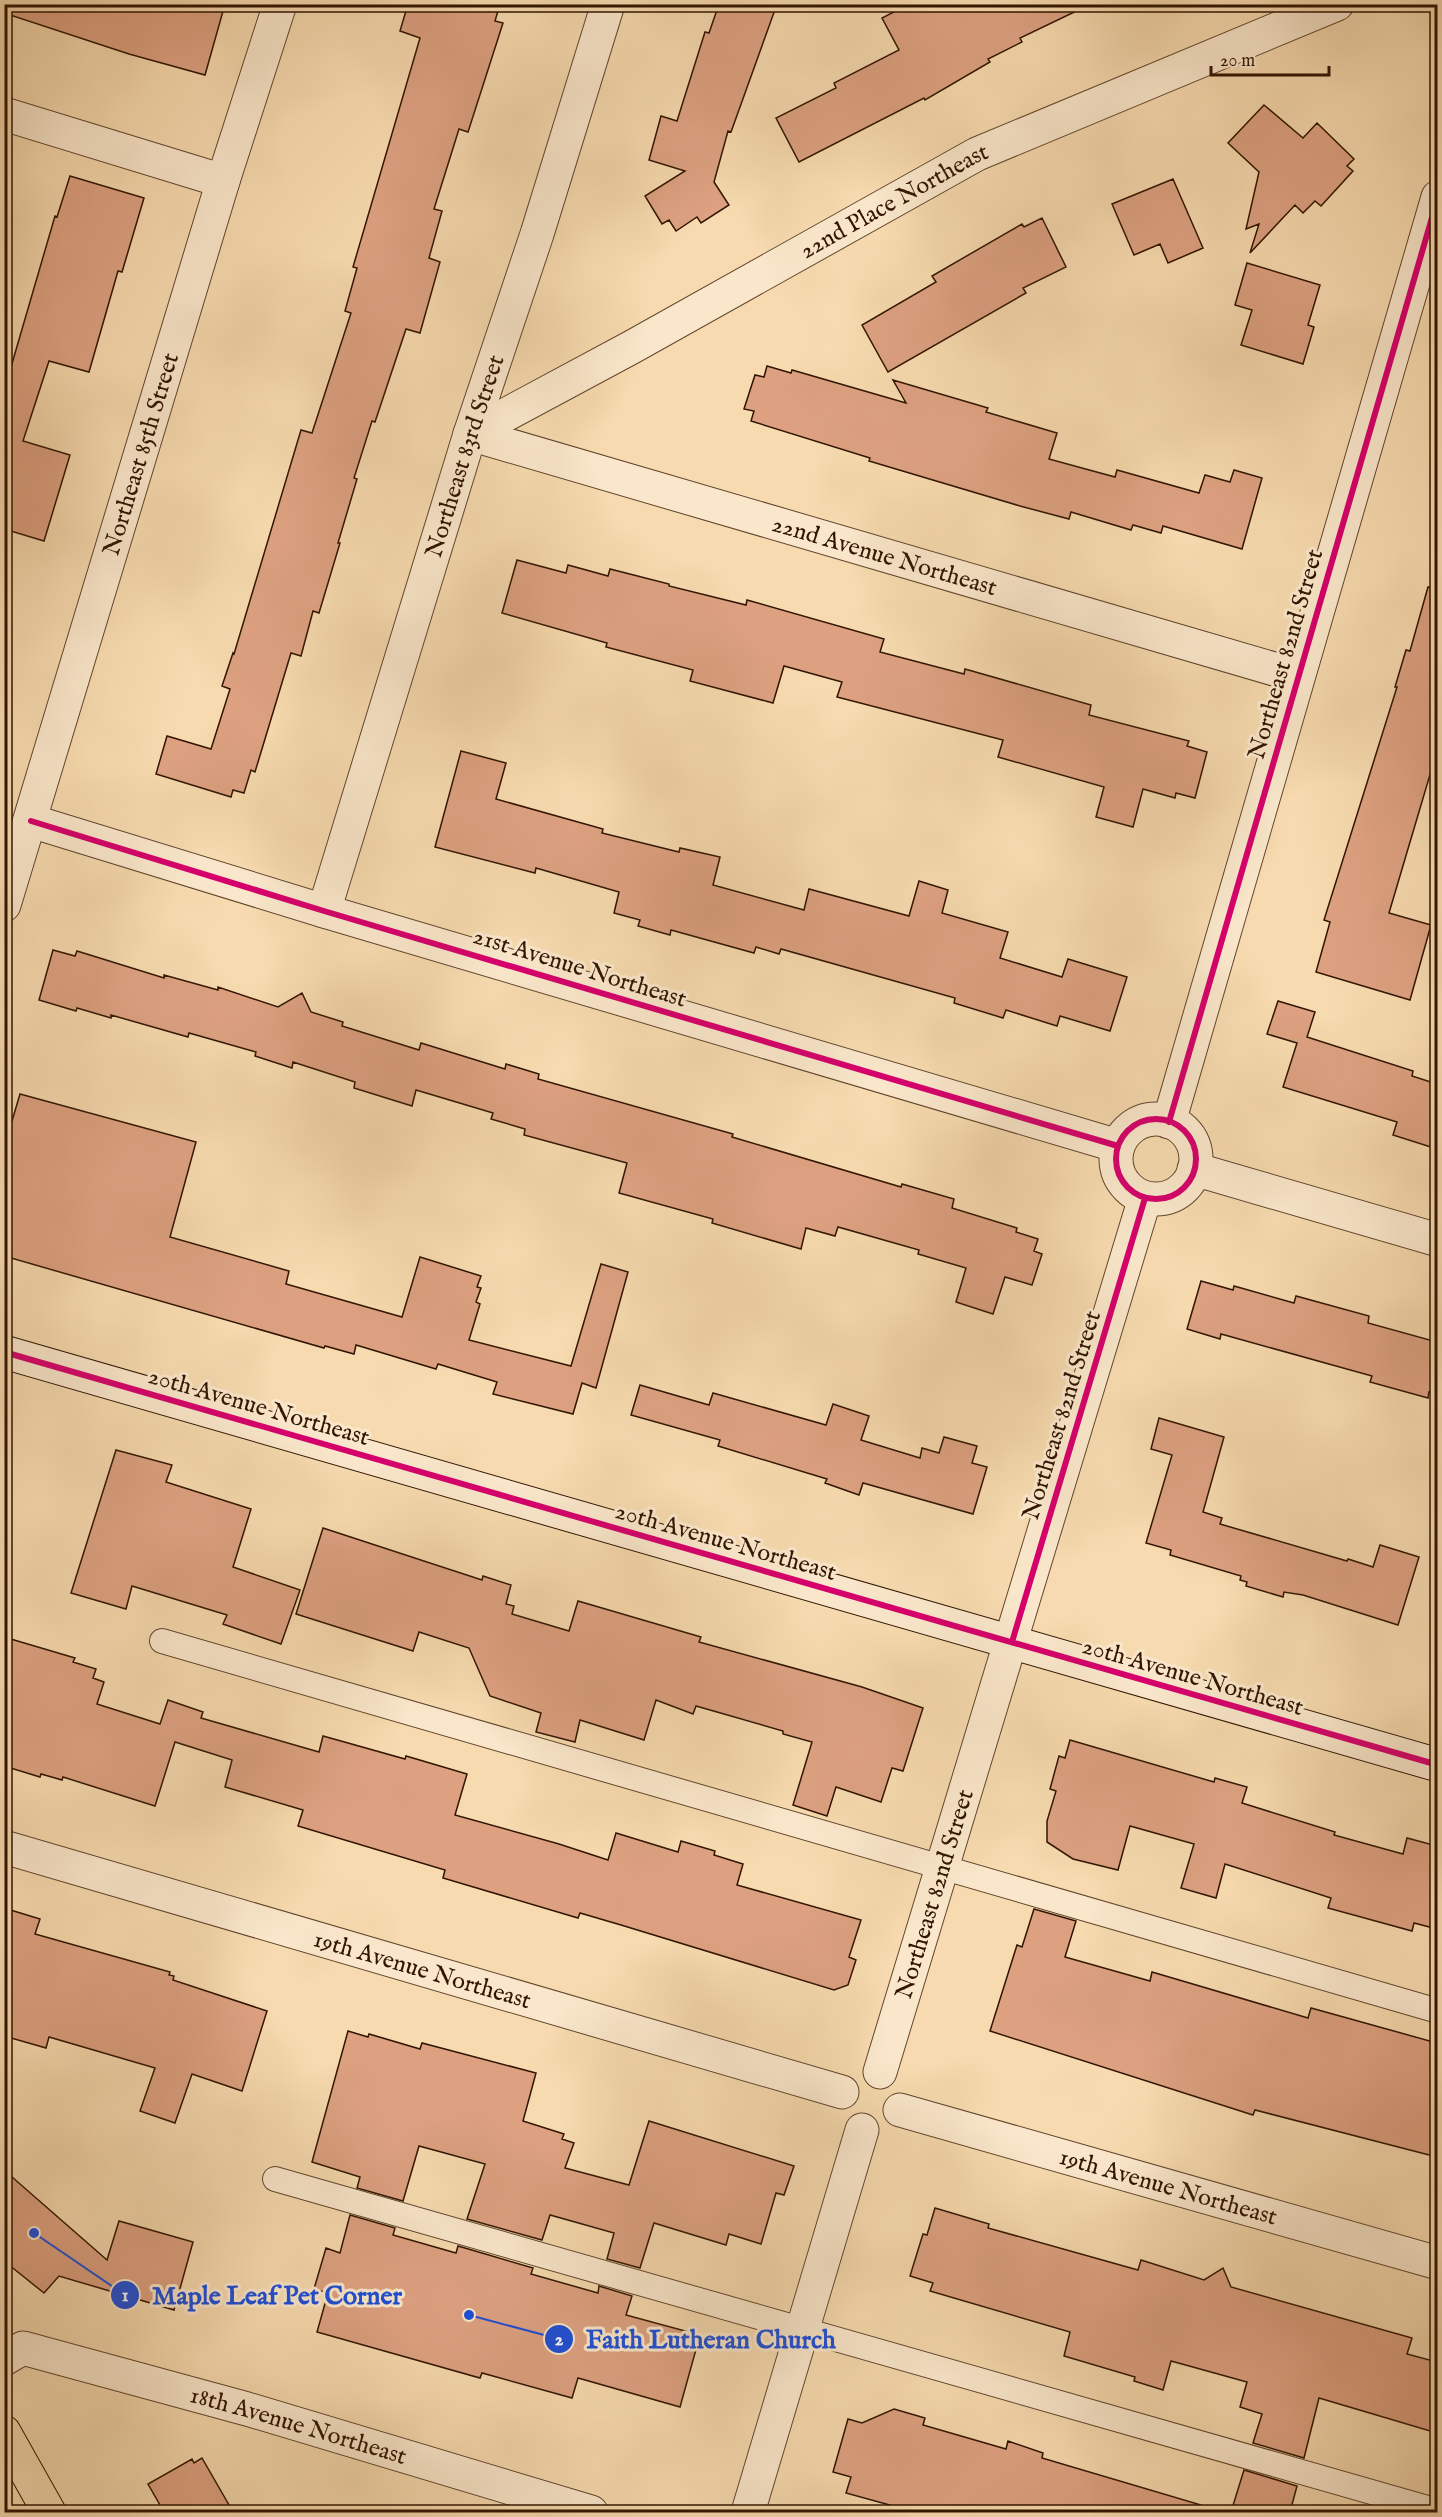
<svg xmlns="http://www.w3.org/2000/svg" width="1442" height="2517" font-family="'IM FELL English',serif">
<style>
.building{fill:#dda181;stroke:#311501;stroke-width:1.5}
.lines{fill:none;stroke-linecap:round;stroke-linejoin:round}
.lane-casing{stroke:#62462c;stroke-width:26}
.street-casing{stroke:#62462c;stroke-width:35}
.secondary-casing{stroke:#311501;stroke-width:35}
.primary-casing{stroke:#311501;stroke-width:35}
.lane{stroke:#fae7cb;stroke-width:24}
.street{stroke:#fae7cb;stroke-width:33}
.secondary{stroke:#fae7cb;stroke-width:33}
.primary{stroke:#f7daaf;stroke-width:33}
.cycleway-casing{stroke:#fae7cb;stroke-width:10}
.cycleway{stroke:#d6006c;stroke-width:6}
.labels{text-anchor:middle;stroke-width:6;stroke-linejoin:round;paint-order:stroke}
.street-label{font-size:24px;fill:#311501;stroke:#fae7cb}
.leader{fill:none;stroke:#1d4ed8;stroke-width:2}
.callout-dot{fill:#1d4ed8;stroke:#fae7cb;stroke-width:2}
.mark-label{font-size:18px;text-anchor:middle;font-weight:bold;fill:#fff}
.callout-label{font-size:26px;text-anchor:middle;font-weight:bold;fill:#1d4ed8;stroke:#fae7cb;stroke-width:6;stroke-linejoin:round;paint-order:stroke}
</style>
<rect width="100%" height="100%" fill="#f7daaf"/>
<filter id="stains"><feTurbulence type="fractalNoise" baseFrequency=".00333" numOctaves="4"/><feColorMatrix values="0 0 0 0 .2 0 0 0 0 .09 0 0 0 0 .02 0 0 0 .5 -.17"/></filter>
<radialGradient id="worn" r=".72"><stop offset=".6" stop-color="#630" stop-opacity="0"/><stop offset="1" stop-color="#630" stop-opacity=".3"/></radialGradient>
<path class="building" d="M4 4H225L205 75 129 54 4 13Z
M408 4H500L495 21 503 23 468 132 459 129 434 209 442 211 429 258 440 262 420 333 406 329 375 422 372 421 354 478 357 479 338 543H340L319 613 313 611 301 656 291 653 255 772 251 770 244 793 233 790 231 797 156 774 167 736 211 749 230 689 222 686 233 653 234 654 301 430 312 433 351 313 345 311 357 268 353 267 420 38 400 31Z
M719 4H777L731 132 728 131 714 182 729 205 701 223 697 217 676 231 669 220 662 224 645 196 685 171 649 160 661 116 677 121 705 32 709 33Z
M909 4H1091L1020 38 1022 42 988 59 990 62 925 100 924 98 799 162 776 118 836 88 834 83 899 50 882 18Z
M1264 105 1303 138 1317 123 1354 159 1347 166 1353 171 1321 206 1315 201 1303 213 1295 205 1250 253 1259 224 1246 229 1259 172 1228 143Z
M70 176 144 198 122 272 118 271 89 372 49 361 23 441 70 455 44 541 4 529V365L11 367 55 216 57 217Z
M1173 179 1203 248 1168 263 1160 244 1134 255 1112 204Z
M1042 218 1066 267 1023 288 1026 293 888 372 862 325 936 282 932 276 1022 224 1024 227Z
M1247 263 1320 285 1308 325 1314 327 1303 364 1241 345 1252 310 1235 305Z
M767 366 791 373 792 370 906 403 893 380 988 408 986 412 1057 433 1049 459 1115 477 1117 470 1199 493 1205 475 1230 482 1234 470 1262 478 1242 549 1163 526 1161 533 1133 525 1131 530 1071 512 1069 519 1020 506 869 461 870 458 751 421 754 411 744 409 755 375 764 377Z
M517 560 566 573 568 565 608 576 610 569 669 584V586L746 605 747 600 884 639 880 652 964 674 965 669 1091 705 1089 715 1189 741 1187 746 1207 752 1195 798 1176 793 1175 798 1143 789 1133 827 1096 817 1104 787 998 757 1003 740 837 697 842 682 784 666 773 703 690 681 693 670 606 647 607 643 502 613Z
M1428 587 1437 589V751L1389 913 1431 925 1410 1000 1316 972 1330 922 1324 920 1397 687H1395L1406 650 1410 651Z
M461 751 506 763 496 799 603 829 602 833 679 852 680 848 720 857 713 885 804 910 809 889 909 916 919 881 948 890 942 913 1008 932 1000 958 1062 977 1068 959 1127 977 1110 1031 1060 1016 1057 1026 1006 1010 1003 1018 954 1003 955 998 781 949 779 954 756 947 754 953 671 930 670 935 638 926 640 920 614 913 619 892 536 868 535 873 435 847Z
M53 950 75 956 77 951 164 978V975L218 990V987L278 1007 302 993 311 1012 343 1022 342 1026 419 1050 421 1043 505 1069 506 1064 539 1074 538 1079 733 1134 732 1137 901 1187 902 1184 954 1199 952 1208 1017 1228 1016 1232 1038 1239 1034 1251 1042 1254 1032 1285 1005 1277 993 1314 956 1302 966 1268 918 1254 919 1250 838 1227 835 1236 806 1228 801 1249 712 1223 713 1219 619 1193 627 1163 524 1135 525 1129 491 1119 493 1113 416 1090 412 1106 354 1088 355 1082 293 1062 292 1068 255 1056 256 1052 189 1033 188 1037 111 1015V1018L77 1008 76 1011 39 1000Z
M1278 1001 1315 1012 1307 1037 1413 1071 1412 1076 1437 1084V1149L1393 1135 1397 1122 1283 1087 1297 1043 1267 1034Z
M20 1094 196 1142 170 1237 289 1271 286 1284 402 1317 420 1257 481 1276 477 1287 481 1288 476 1302 480 1304 469 1340 571 1366 601 1264 628 1272 596 1388 582 1383 573 1414 493 1394 497 1382 438 1364 436 1369 356 1345 354 1354 325 1346 324 1348 4 1256V1148Z
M1201 1281 1233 1290 1234 1286 1294 1303 1296 1296 1369 1316 1368 1323 1437 1342V1394L1429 1392 1428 1398 1370 1382 1372 1376 1221 1334 1220 1339 1187 1329Z
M640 1385 709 1405 713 1393 826 1425 833 1404 869 1416 861 1440 920 1458 922 1448 939 1453 944 1437 977 1446 972 1463 987 1467 973 1514 863 1483 859 1495 825 1483 827 1479 718 1446 720 1440 631 1415Z
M1159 1418 1224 1437 1203 1512 1222 1518 1220 1524 1347 1561 1348 1559 1373 1567 1380 1545 1419 1557 1398 1625 1303 1595 1284 1592 1283 1597 1246 1586 1247 1582 1240 1580 1241 1576 1170 1555 1171 1550 1146 1543 1172 1455 1151 1449Z
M116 1450 172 1465 166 1482 251 1509 233 1567 300 1590 281 1644 223 1624 227 1615 132 1586 126 1609 71 1593Z
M323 1528 482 1580 483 1576 511 1585 506 1604 514 1606 512 1614 569 1631 578 1601 701 1637 699 1642 862 1687 923 1708 903 1771 892 1768 881 1802 836 1787 827 1816 793 1805 812 1742 783 1734V1731L696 1706 693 1714 656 1700 644 1740 580 1720 575 1742 536 1732 541 1713 490 1696 469 1648 419 1632 413 1651 296 1614Z
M4 1637 75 1658 73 1662 96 1669 93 1678 104 1682 97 1704 160 1724 168 1700 203 1712 201 1718 319 1752 323 1736 405 1759 406 1756 467 1774 455 1815 559 1844 608 1860 616 1833 678 1852 681 1841 715 1851 714 1855 743 1864 737 1885 861 1920 849 1957 856 1960 848 1985 834 1990 621 1925 580 1913 578 1918 443 1878 445 1870 298 1826 303 1810 225 1787 232 1760 175 1742 155 1806 63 1777 62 1780 41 1774 40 1777 4 1766Z
M1070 1740 1214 1782 1215 1778 1247 1787 1242 1803 1335 1832 1334 1835 1403 1854 1407 1838 1437 1846V1929L1414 1923 1412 1931 1328 1908 1331 1898 1225 1864 1216 1898 1181 1888 1194 1844 1130 1826 1118 1870 1073 1859 1047 1842V1821L1056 1791 1050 1789 1059 1756 1065 1758Z
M4 1908 40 1919 35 1934 170 1972 169 1975 174 1976 173 1980 267 2011 242 2091 192 2074 175 2123 140 2111 155 2068 49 2037 46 2048 4 2036Z
M1034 1909 1076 1921 1065 1957 1150 1981 1152 1972 1308 2018 1311 2008 1437 2043V2157L1255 2110 1253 2115 990 2031 1017 1945 1022 1947Z
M348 2031 368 2037 369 2034 420 2049 422 2043 536 2073 523 2121 564 2134 562 2139 574 2143 565 2168 629 2185 649 2121 794 2166 784 2195 776 2193 761 2244 729 2234 726 2245 654 2223 640 2268 607 2259 614 2233 550 2215 542 2240 467 2219 485 2164 419 2146 403 2201 357 2188 360 2177 312 2162Z
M4 2170 107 2260 119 2221 193 2242 174 2310 59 2276 44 2293 4 2261Z
M935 2208 989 2224 988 2228 1138 2270 1141 2260 1204 2280 1223 2268 1231 2287 1412 2338 1407 2354 1437 2362V2433L1319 2398 1304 2458 1253 2443 1262 2414 1240 2407 1247 2382 1171 2361 1163 2390 1134 2381 1135 2377 1064 2356 1070 2332 930 2291 933 2283 910 2276 923 2234 927 2235Z
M350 2215 395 2228 393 2235 456 2253 458 2246 533 2268 531 2274 598 2293 599 2286 632 2296 626 2315 700 2335 680 2407 578 2378 572 2398 482 2373 480 2378 317 2332 328 2293 314 2289 326 2248 340 2253Z
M894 2409 925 2418 923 2425 1006 2449 1008 2441 1043 2453 1042 2458 1201 2505 1200 2512H915L846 2493 851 2477 833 2472 848 2419 862 2423Z
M202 2458 233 2512H164L148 2484 192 2459 194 2463Z
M1244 2470 1297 2486 1290 2512H1231Z"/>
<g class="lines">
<defs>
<path id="lane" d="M162 1641 1438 2011
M275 2179 1438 2511"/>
<g id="street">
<path d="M4 114 223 181"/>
<path id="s1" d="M470 434 632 347 977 154 1337 4"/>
<path id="s2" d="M470 434 1298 676"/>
<path d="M31 821 324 911 1118 1146"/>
<path id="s3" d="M4 905 223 181 280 4"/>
<path id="s4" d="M324 911 470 434 537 234 608 4"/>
<circle cx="1156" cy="1159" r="40"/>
<path d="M1169 1122 1438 197"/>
<path d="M1194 1169 1438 1240"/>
<path id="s5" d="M4 1847 842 2092"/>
<path id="s6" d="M880 2072 1145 1198"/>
<path id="s7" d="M900 2110 1438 2263"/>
<path id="s8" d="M4 2359 23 2348 247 2409 591 2512"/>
<path d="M748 2512 862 2130"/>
</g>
<path id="secondary" d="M4 1352 1438 1765"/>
<path id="primary" d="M4 2432 49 2512"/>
</defs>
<use href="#lane" class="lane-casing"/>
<use href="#street" class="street-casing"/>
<use href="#secondary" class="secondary-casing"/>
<use href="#primary" class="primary-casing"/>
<use href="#lane" class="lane"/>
<use href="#street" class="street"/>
<use href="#secondary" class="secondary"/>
<use href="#primary" class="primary"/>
<defs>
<path id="cycleway" d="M31 821 324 911 1118 1146
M1116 1159a40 40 0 1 1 80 0a40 40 0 1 1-80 0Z
M1169 1122 1438 197
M4 1352 1438 1765
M1012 1642 1145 1198"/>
</defs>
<use href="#cycleway" class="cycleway-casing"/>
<use href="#cycleway" class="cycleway"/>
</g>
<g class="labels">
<g class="street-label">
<text dy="8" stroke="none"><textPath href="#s1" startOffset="484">22nd Place Northeast</textPath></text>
<text dy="8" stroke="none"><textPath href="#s3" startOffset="471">Northeast 85th Street</textPath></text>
<text dy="8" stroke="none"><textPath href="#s4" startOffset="476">Northeast 83rd Street</textPath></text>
<text dy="8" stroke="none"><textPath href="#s2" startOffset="432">22nd Avenue Northeast</textPath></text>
<text transform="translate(1285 654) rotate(-74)" y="8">Northeast 82nd Street</text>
<text transform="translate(580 967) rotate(17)" y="8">21st Avenue Northeast</text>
<text transform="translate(259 1406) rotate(16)" y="8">20th Avenue Northeast</text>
<text transform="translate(1061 1415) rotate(-73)" y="8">Northeast 82nd Street</text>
<text transform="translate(726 1541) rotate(16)" y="8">20th Avenue Northeast</text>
<text transform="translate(1193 1676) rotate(16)" y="8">20th Avenue Northeast</text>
<text dy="8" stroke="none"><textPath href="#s6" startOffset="186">Northeast 82nd Street</textPath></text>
<text dy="8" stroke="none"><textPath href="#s5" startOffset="436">19th Avenue Northeast</textPath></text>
<text dy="8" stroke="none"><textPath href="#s7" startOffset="279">19th Avenue Northeast</textPath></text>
<text dy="8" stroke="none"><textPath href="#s8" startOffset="308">18th Avenue Northeast</textPath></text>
</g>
</g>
<path class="leader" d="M34 2233L125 2295M469 2315L559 2339"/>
<g class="callout-dot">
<circle cx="34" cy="2233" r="6"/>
<circle cx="469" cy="2315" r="6"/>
<circle cx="125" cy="2295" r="15"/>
<circle cx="559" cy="2339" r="15"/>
</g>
<g class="mark-label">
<text x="125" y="2301">1</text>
<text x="559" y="2345">2</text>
</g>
<g class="callout-label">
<text x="277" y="2304">Maple Leaf Pet Corner</text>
<text x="711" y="2348">Faith Lutheran Church</text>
</g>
<rect width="1442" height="2517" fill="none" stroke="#f7daaf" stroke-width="24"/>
<rect x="6" y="6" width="1430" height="2505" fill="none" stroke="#311501" stroke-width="3"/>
<rect x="12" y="12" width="1418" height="2493" fill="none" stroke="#311501" stroke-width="1.5"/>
<path d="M1211 66v9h118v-9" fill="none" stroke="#311501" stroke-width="3"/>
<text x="1220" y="66" font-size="18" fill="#311501" stroke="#fae7cb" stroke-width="4.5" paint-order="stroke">20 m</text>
<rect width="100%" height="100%" filter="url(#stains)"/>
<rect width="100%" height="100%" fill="url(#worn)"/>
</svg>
